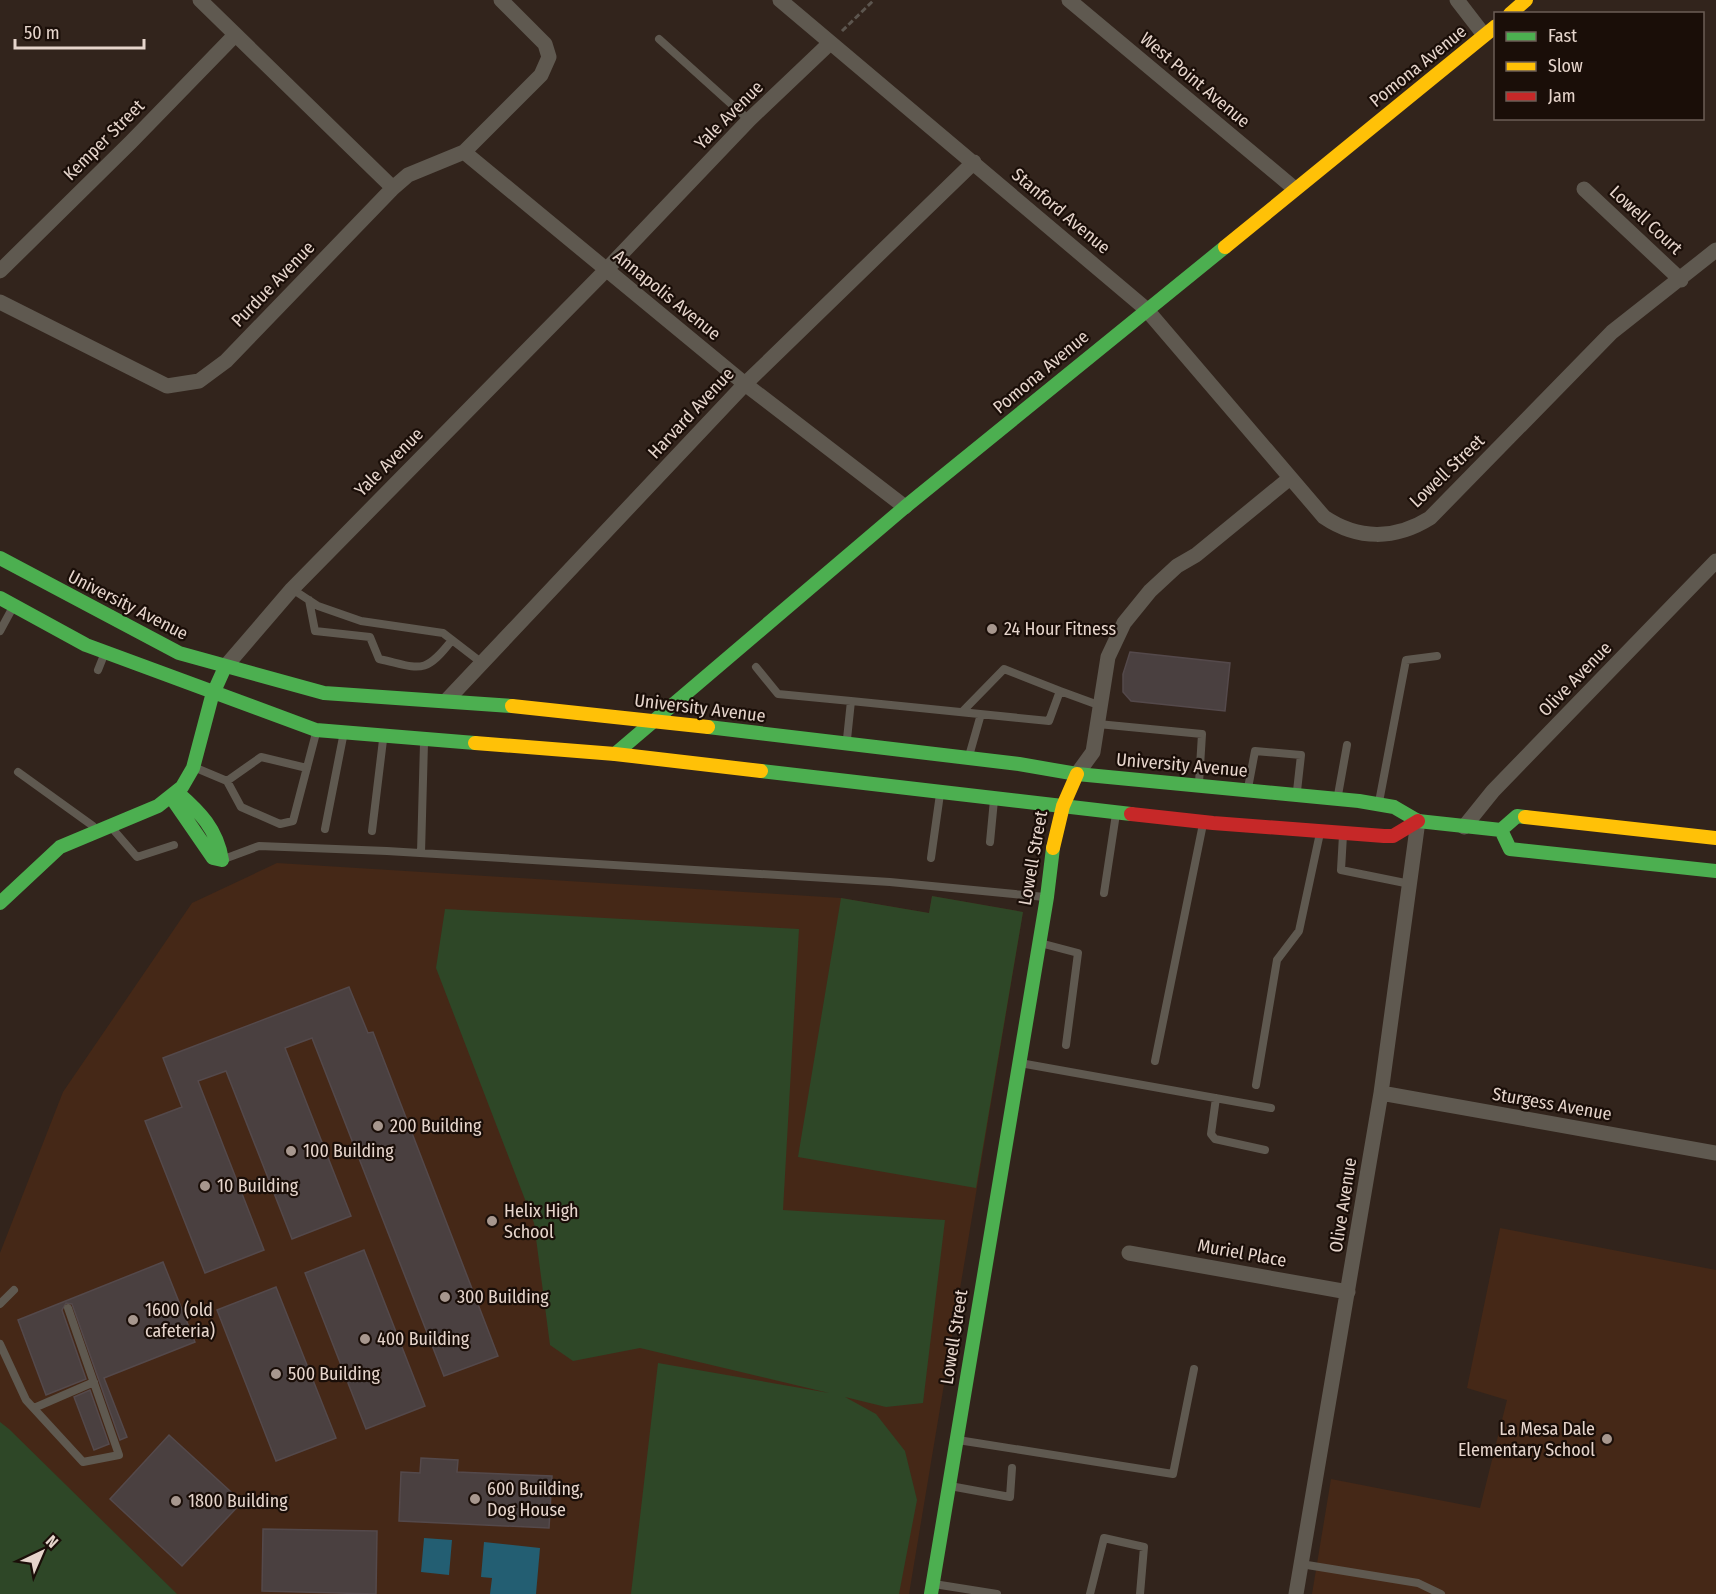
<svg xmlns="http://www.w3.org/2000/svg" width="1716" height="1594" font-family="'Fira Sans Condensed',sans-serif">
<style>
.built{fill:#452817}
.green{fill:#2e4727}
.water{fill:#235e72}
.building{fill:#4a4040;stroke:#54494b;stroke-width:1.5}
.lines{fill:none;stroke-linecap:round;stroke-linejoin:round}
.path{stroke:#5c554e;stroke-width:3;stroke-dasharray:6 3;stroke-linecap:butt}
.lane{stroke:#5f5950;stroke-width:8}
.street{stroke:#5f5950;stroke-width:15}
.fast{stroke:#4caf50;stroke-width:14}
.slow{stroke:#ffc107;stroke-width:14}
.jam{stroke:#c62828;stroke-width:14}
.poi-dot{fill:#a7978e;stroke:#1a0e08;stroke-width:2}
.labels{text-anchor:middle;stroke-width:4.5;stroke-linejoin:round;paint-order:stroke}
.street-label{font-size:18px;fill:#e6d5cc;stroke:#1a0e08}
.poi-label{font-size:18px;fill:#e6d5cc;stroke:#1a0e08;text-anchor:start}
</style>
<rect width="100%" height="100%" fill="#32241c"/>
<path class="built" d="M277 863 841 898 929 913 932 896 1023 912 909 1594H0V1253L63 1092 192 903Z
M1500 1228 1716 1270V1594H1312L1331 1479 1480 1508 1507 1400 1467 1388Z"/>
<path class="green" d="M932 896 1023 912 976 1188 798 1157 841 898 929 913Z
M445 909 799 929 783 1210 945 1220 923 1403 886 1407 845 1397 876 1414 905 1451 917 1500 899 1594H631L658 1363 829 1393 640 1348 573 1361 550 1345 534 1223 436 968Z
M0 1422 9 1429 177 1594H0Z"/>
<path class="water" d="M424 1538 452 1540 449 1575 421 1572Z
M484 1542 540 1548 536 1594H490L492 1578 481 1577Z"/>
<path class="building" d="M1130 652 1230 663 1225 711 1131 701 1123 692V674Z
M349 987 368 1033 373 1032 498 1356 444 1376 312 1038 285 1048 351 1216 292 1239 226 1071 198 1081 264 1250 205 1273 145 1121 182 1107 163 1058Z
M364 1250 425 1406 366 1429 305 1273Z
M163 1262 195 1342 104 1378 127 1437 120 1440 72 1304 66 1303 62 1310 86 1379 46 1395 18 1320Z
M276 1287 336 1438 276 1461 217 1310Z
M90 1390 109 1444 94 1450 74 1397Z
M169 1435 242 1502 182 1566 110 1499Z
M421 1458 458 1460 457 1472 552 1476 549 1528 399 1521 401 1472 420 1473Z
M263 1529 377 1531 376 1594 262 1591Z"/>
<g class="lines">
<path class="path" d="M842 31 874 0"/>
<path class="lane" d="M659 39 749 120
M292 589 318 606 361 621 443 633 482 663
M309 600 315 631 370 637 379 659C420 668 424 676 452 640
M0 631 13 607
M756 667 778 694 851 701 847 739
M98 670 104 655
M1060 691 1101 706
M851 701 1049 721 1060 691 1004 669 962 712
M1098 724 1202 734 1199 783
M969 756 981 714
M196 768 227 781 241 807 280 824 293 821 316 733
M18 772 93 826
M227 781 261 757 307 768
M1248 788 1255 751 1301 755 1297 791
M1338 795 1347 745
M1379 802 1406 660 1437 656
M111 827 137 857 174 845
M325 829 343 737
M372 831 383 740
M1343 835 1341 870 1410 884
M990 842 994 800
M421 853 424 743
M931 858 940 794
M224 859 259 846 387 851 890 882 1045 897
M1104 893 1116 814
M1040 943 1078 953 1066 1045
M1155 1061 1203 824
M1020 1063 1271 1108
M1256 1085 1277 960 1299 931 1320 833
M1216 1098 1211 1134 1215 1139 1265 1150
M0 1304 14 1290
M0 1344 26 1400 83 1462 119 1455 68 1308
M34 1408 94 1382
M958 1440 1173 1474 1194 1369
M950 1486 1010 1497 1012 1468
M1301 1564 1418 1583 1441 1594
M934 1584 997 1594
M1090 1594 1104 1538 1144 1547 1140 1594"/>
<path class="street" d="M200 0 393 188
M780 0 1146 309 1324 517C1358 540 1395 540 1430 518L1612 332 1716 250
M1069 0 1295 189
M1457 0 1484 35
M464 152 745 384 905 507
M1584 189 1681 280
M0 271 131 142 235 35
M0 302 167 386 199 381 226 361 393 188 408 175 464 152 541 75 549 57 545 44 501 0
M225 667 292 589 606 270 749 120 830 43
M447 700 745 384 974 162
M1077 774 1093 752 1108 657 1124 623 1150 591 1177 566 1196 555 1290 478
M1464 827 1493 791 1716 561
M1381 1093 1716 1153
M1129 1253 1348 1292
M1296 1594 1381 1093 1418 821"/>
<path class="fast" d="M0 558 179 653 324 693 512 706
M0 598 86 645 316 730 475 743
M708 727 1019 764 1077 774 1359 801 1394 807 1418 821 1501 830 1517 816 1525 817
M615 754 905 507 1225 247
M761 771 1131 814
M171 797 213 858 222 860C217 829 200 812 177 792
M1501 830 1510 849 1716 871
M0 903 60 847 158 806 182 787 193 768 212 696 225 667
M931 1594 1047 897 1053 848"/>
<path class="slow" d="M1510 14 1526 0
M1225 247 1496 26
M512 706 708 727
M475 743 615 754 761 771
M1525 817 1716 838
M1053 848 1063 806 1077 774"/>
<path class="jam" d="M1131 814 1213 823 1384 836H1393L1418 821"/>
</g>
<g class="poi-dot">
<circle cx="992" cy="629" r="6"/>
<circle cx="378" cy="1126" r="6"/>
<circle cx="291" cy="1151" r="6"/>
<circle cx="205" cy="1186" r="6"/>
<circle cx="492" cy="1221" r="6"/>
<circle cx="445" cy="1297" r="6"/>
<circle cx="133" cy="1320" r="6"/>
<circle cx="365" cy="1339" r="6"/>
<circle cx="276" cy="1374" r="6"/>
<circle cx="1607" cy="1439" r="6"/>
<circle cx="475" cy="1499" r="6"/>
<circle cx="176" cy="1501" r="6"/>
</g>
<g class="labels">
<g class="street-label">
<text transform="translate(1418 66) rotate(-39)" y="6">Pomona Avenue</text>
<text transform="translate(1195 80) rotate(40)" y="6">West Point Avenue</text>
<text transform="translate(729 115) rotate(-45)" y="6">Yale Avenue</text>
<text transform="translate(104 140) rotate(-45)" y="6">Kemper Street</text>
<text transform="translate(1061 211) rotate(40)" y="6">Stanford Avenue</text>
<text transform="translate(1646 220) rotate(43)" y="6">Lowell Court</text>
<text transform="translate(273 284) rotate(-46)" y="6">Purdue Avenue</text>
<text transform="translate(667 295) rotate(39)" y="6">Annapolis Avenue</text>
<text transform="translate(1041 372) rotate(-40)" y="6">Pomona Avenue</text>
<text transform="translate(691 413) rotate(-47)" y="6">Harvard Avenue</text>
<text transform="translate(389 462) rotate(-45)" y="6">Yale Avenue</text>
<text transform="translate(1447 471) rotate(-44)" y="6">Lowell Street</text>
<text transform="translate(128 605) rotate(27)" y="6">University Avenue</text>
<text transform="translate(1575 679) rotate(-46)" y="6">Olive Avenue</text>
<text transform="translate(700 708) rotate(7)" y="6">University Avenue</text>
<text transform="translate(1182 765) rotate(5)" y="6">University Avenue</text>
<text transform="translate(1033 858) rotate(-80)" y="6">Lowell Street</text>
<text transform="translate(1552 1104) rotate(10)" y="6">Sturgess Avenue</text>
<text transform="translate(1343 1205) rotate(-81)" y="6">Olive Avenue</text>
<text transform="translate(1242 1253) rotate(10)" y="6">Muriel Place</text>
<text transform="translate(954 1337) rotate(-81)" y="6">Lowell Street</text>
</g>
<g class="poi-label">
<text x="1004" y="635">24 Hour Fitness</text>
<text x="390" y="1132">200 Building</text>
<text x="303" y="1157">100 Building</text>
<text x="217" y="1192">10 Building</text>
<text x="504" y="1217">Helix High<tspan x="504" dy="21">School</tspan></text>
<text x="457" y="1303">300 Building</text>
<text x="145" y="1316">1600 (old<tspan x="145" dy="21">cafeteria)</tspan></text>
<text x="377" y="1345">400 Building</text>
<text x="288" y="1380">500 Building</text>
<text x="1595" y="1435" text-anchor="end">La Mesa Dale<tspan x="1595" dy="21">Elementary School</tspan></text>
<text x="487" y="1495">600 Building,<tspan x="487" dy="21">Dog House</tspan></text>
<text x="188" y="1507">1800 Building</text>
</g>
</g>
<rect x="1494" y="12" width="210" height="108" fill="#1a0e08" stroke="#6c5e56" stroke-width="1.5"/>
<rect x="1506" y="32" width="30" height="9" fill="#4caf50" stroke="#6c5e56" stroke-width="1.5"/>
<text x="1548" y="42" font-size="18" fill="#e6d5cc">Fast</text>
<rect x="1506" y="62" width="30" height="9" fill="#ffc107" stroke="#6c5e56" stroke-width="1.5"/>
<text x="1548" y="72" font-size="18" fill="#e6d5cc">Slow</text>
<rect x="1506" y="92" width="30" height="9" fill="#c62828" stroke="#6c5e56" stroke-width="1.5"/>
<text x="1548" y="102" font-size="18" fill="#e6d5cc">Jam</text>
<g transform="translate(42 1552) rotate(44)" stroke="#1a0e08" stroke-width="4.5" paint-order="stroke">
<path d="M0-4.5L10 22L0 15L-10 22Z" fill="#e6d5cc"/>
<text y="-9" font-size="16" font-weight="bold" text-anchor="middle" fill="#e6d5cc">N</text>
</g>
<path d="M15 39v9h129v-9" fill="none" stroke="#e6d5cc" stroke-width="3"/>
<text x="24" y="39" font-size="18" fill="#e6d5cc" stroke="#1a0e08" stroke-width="4.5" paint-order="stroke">50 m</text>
</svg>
